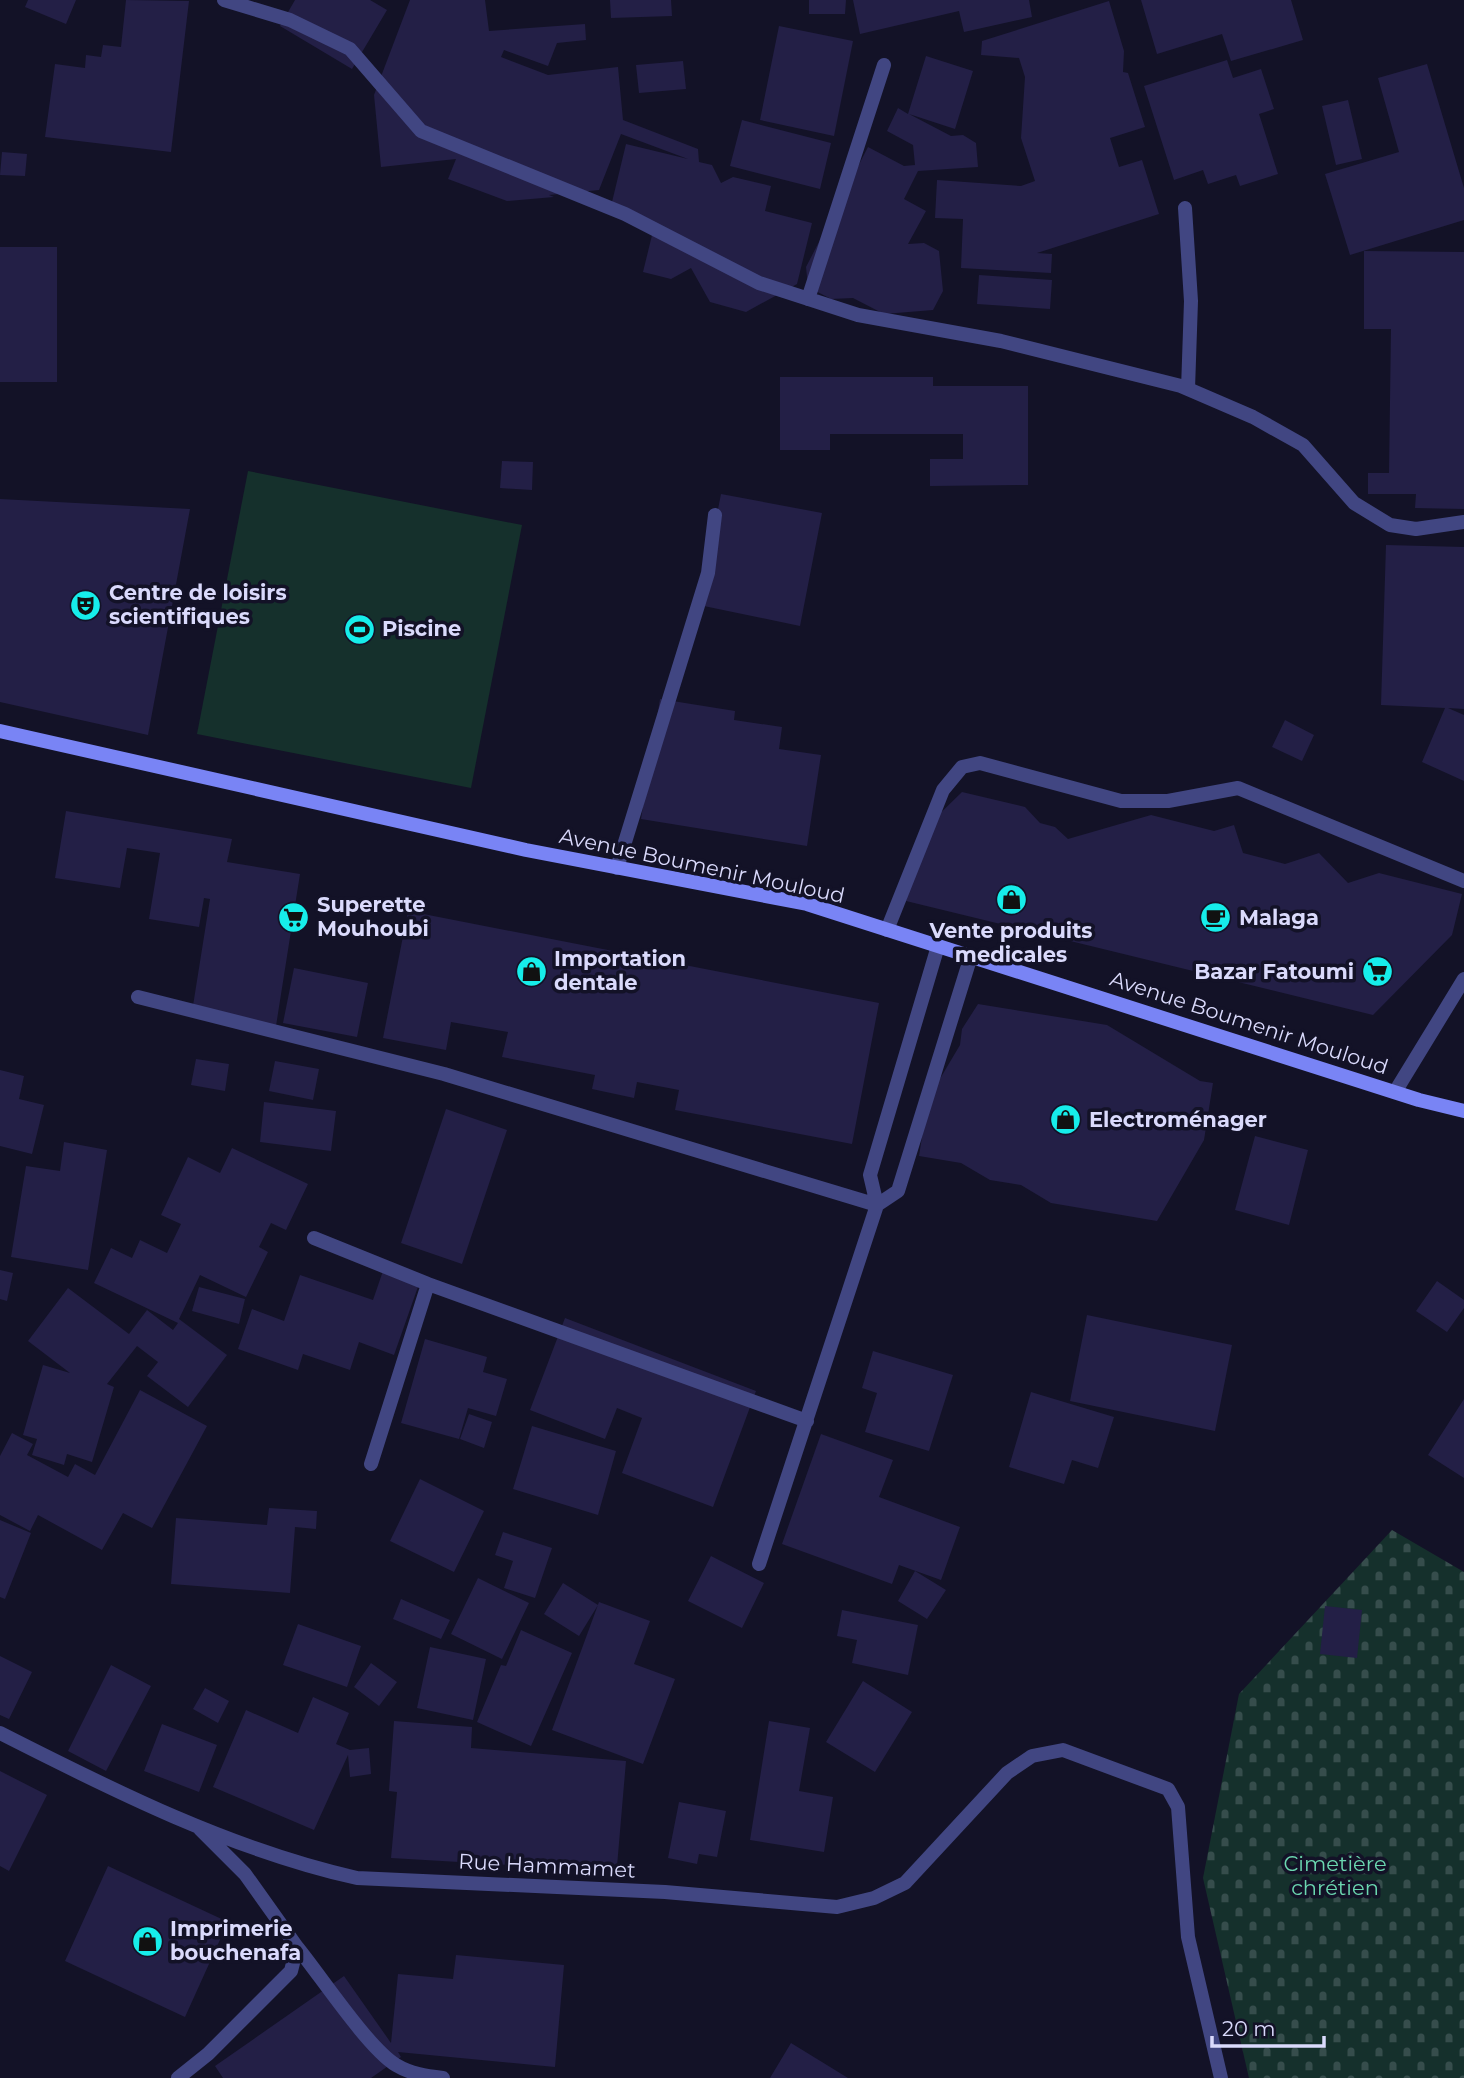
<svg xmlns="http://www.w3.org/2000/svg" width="1464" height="2078" font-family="Montserrat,sans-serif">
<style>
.grass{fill:#15302c}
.cemetery{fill:url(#cemetery-stones)}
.building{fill:#231f46}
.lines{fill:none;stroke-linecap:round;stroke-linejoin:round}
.minor{stroke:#414682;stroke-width:14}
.tertiary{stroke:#414682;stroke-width:14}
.secondary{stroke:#7984f5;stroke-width:14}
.labels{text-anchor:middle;stroke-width:7;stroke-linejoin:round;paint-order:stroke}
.poi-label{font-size:21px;font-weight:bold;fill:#dadafc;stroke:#131227;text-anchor:start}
.street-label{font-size:21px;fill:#dadafc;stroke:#131227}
.park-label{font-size:21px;fill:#6bd7b0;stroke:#131227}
</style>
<defs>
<pattern id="cemetery-stones" width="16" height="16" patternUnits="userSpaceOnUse" patternTransform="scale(1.75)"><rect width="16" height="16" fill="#15302c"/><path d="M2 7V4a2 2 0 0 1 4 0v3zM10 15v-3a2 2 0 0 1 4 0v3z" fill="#364d4c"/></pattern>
</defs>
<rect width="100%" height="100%" fill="#131227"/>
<path class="grass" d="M248 471 522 525 471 788 197 734Z"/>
<path class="cemetery" d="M1392 1530 1464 1572V2078H1249L1203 1878 1239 1694Z"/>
<path class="building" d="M28 0H76L66 24 25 7Z
M126 0 189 1 171 152 45 137 55 64 85 68 86 55 101 57 103 45 121 47Z
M295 0H370L387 10 352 69 280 26Z
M410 0H485L489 31 585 24 586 40 557 43 548 66 504 50 501 57 548 75 618 67 623 120 698 149 699 162 712 165 721 183 733 177 771 186 765 211 812 223 797 284 746 312 710 302 691 268 671 279 643 272 654 227 612 202 626 144 688 159 621 134 599 190 549 195 554 197 507 201 448 179 456 159 381 167 374 95Z
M610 0H671L672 16 611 18Z
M809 0H846L845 14H809Z
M853 0H1029L1032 17 964 32 959 11 860 34Z
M1141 0H1291L1303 40 1231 61 1222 34 1157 54Z
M1109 1 1124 51 1123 72 1128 73 1145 127 1110 138 1119 167 1142 160 1159 214 1037 253 1052 254 1051 273 961 268 963 219 935 218 937 180 1021 186 1035 181 1021 138 1025 77 1019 58 981 55 982 41Z
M779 26 853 41 834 136 760 120Z
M926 56 973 71 955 129 909 114 951 136 963 135 976 143 978 167 918 171 904 199 926 211 908 244 924 243 939 251 943 291 933 310 884 314 853 298 831 299 808 287 806 267 868 147 904 166 915 165 913 145 887 131 898 108 908 114Z
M1227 60 1233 78 1261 69 1274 109 1259 114 1278 174 1240 186 1236 175 1208 184 1203 170 1174 180 1144 86Z
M683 61 686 89 639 93 636 65Z
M1427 64 1464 188V220L1350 255 1325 174 1399 152 1378 78Z
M1348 100 1362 159 1336 165 1322 106Z
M742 120 831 143 820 189 730 166Z
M2 152 27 154 25 176 0 175Z
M0 247H57V382H0Z
M1364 251 1464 252V509L1415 508 1416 494H1368V473H1389L1391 329H1364Z
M979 275 1052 280 1050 309 977 304Z
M780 377H933V386H1028V485L930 486V459H963V434H830V450H780Z
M502 461 533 462 532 490 500 488Z
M721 494 822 513 800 626 699 605Z
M0 499 190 509 148 735 0 702Z
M1386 545 1464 547V709L1448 708 1464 715V781L1422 762 1445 708 1381 705Z
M660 699 735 711 734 720 782 727 779 749 821 755 807 846 641 819Z
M1285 720 1314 735 1302 761 1272 747Z
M962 792 1025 807 1040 823 1055 827 1068 839 1151 815 1214 831 1234 825 1243 853 1285 864 1319 853 1348 883 1379 873 1462 894 1452 935 1373 1015 906 901 923 830Z
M66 811 232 839 227 862 300 874 276 1026 192 1012 210 899 204 898 199 927 149 919 160 853 127 848 120 888 55 878Z
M408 911 879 1003 852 1144 675 1110 679 1090 637 1082 634 1098 592 1089 595 1075 502 1057 508 1032 451 1022 446 1050 383 1038Z
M294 968 368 983 357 1037 283 1023Z
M978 1004 1107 1025 1200 1081 1213 1083 1204 1140 1157 1221 1051 1203 1021 1185 990 1180 961 1163 919 1156 928 1099 960 1045 962 1029Z
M196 1059 229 1064 225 1091 191 1085Z
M275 1061 319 1069 313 1100 269 1091Z
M0 1070 24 1076 19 1099 44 1105 32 1154 0 1146Z
M264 1102 336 1111 331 1151 260 1142Z
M446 1109 507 1130 462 1264 401 1243Z
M1255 1136 1308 1150 1289 1225 1235 1210Z
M64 1142 107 1150 88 1270 11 1257 26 1166 60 1171Z
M232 1148 308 1184 286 1230 271 1223 259 1247 268 1252 246 1297 200 1275 179 1319 227 1355 188 1407 147 1376 158 1362 137 1346 107 1384 114 1387 92 1462 67 1454 64 1465 32 1455 37 1439 23 1435 43 1365 70 1373 28 1341 68 1288 129 1334 147 1310 173 1330 178 1323 94 1283 111 1248 132 1258 140 1240 167 1253 181 1224 161 1215 188 1157 220 1173Z
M384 1268 420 1281 394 1355 359 1342 350 1370 303 1354 298 1370 238 1349 252 1309 284 1321 300 1275 373 1300Z
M0 1270 13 1273 7 1301 0 1299Z
M1437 1281 1464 1300V1308L1447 1332 1416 1311Z
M199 1287 245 1299 239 1324 192 1311Z
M1087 1315 1232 1345 1215 1431 1070 1401Z
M565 1318 756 1391 713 1507 622 1473 642 1418 617 1408 605 1439 530 1410Z
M425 1339 487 1357 483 1372 507 1379 496 1416 468 1408 459 1439 401 1423Z
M873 1351 953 1375 929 1451 865 1432 877 1393 862 1388Z
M140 1390 207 1426 152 1528 123 1513 102 1550 38 1515 30 1531 0 1515V1456L12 1433 33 1444 27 1455 68 1477 75 1464 95 1475Z
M1031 1392 1114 1417 1098 1468 1072 1460 1064 1484 1009 1467Z
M1464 1399V1478L1428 1455Z
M469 1414 492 1422 484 1448 460 1439Z
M532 1426 616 1451 598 1515 513 1489Z
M821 1434 893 1460 879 1497 960 1527 941 1580 899 1565 892 1584 782 1544Z
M420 1479 484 1511 454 1572 390 1541Z
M269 1508 317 1511 316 1529 295 1527 290 1593 171 1584 176 1518 267 1525Z
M0 1520 31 1533 5 1599 0 1597Z
M503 1532 552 1548 535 1598 504 1588 513 1561 495 1555Z
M711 1556 764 1583 742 1628 688 1601Z
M915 1571 946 1590 927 1619 898 1601Z
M478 1578 529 1603 502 1659 451 1634Z
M563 1583 598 1605 579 1636 544 1614Z
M401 1599 450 1620 441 1639 393 1619Z
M599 1602 650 1621 634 1664 675 1679 643 1764 552 1730Z
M1325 1606 1362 1610 1357 1658 1320 1654Z
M842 1610 918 1625 908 1675 852 1663 857 1640 837 1636Z
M298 1624 361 1646 347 1687 283 1665Z
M521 1630 572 1653 531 1746 477 1722 501 1665 506 1666Z
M430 1647 486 1659 473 1720 417 1708Z
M0 1656 32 1672 9 1719 0 1715Z
M371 1663 397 1682 379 1706 354 1687Z
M111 1665 151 1686 106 1771 68 1751Z
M863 1681 912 1712 875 1772 826 1742Z
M205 1688 229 1701 218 1723 193 1709Z
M313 1697 349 1713 336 1744 350 1750 369 1748 371 1774 350 1777 348 1755 314 1830 213 1787 246 1710 298 1733Z
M394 1721 472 1727 471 1748 626 1761 616 1878 526 1871V1866L391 1858 397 1792 389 1791Z
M769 1721 810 1728 799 1791 833 1797 824 1852 750 1840Z
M162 1724 217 1745 199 1792 144 1771Z
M0 1771 47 1795 9 1871 0 1866Z
M679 1802 726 1811 717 1857 699 1854 697 1864 668 1858Z
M108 1866 228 1922 185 2017 65 1961Z
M456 1955 564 1965 555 2067 398 2052 401 2057 371 2078H223L215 2066 344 1976 391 2043 398 1974 453 1979Z
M791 2043 848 2078H770Z"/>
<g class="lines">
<path class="minor" d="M224 0 290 20 350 49 421 131 625 214 759 283 858 315 1001 341 1181 386 1253 417 1303 445 1354 503 1390 525 1416 529 1464 522
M1185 208 1191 301 1188 389
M808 299 884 65
M617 868 708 573 715 515
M887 930 943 790 962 767 980 763 1121 801H1168L1238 788 1464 881
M938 946 870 1175 877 1205 898 1191 971 956
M138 997 444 1074 877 1205 759 1564
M314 1238 428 1284 807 1421
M371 1464 428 1284
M0 1733C114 1791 232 1850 357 1878L665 1892 837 1907 874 1898 905 1883 1007 1773 1032 1756 1063 1750 1168 1789 1178 1807 1188 1937 1221 2078
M297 1947C320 1975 368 2048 396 2065 411 2074 426 2076 443 2078
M178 2078 208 2054 291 1971 297 1947 245 1874 200 1829"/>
<path class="tertiary" d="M1395 1092 1464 979"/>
<path class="secondary" d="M0 731 526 850 807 904 1419 1100 1464 1111"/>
</g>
<defs>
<symbol id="theatre-disc" viewBox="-11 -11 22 22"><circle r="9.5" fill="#16edea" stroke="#131227"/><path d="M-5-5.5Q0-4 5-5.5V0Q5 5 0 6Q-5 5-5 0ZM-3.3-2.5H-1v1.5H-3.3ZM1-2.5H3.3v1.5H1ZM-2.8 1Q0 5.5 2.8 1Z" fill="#111"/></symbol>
<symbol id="stadium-disc" viewBox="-11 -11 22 22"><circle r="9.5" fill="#16edea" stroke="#131227"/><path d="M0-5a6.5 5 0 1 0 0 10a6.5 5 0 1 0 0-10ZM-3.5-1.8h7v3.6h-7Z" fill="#111"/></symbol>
<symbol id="shop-disc" viewBox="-11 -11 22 22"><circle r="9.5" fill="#16edea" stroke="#131227"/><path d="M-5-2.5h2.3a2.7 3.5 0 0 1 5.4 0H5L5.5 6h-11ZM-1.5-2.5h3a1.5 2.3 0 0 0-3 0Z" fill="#111"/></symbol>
<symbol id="supermarket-disc" viewBox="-11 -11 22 22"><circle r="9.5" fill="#16edea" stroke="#131227"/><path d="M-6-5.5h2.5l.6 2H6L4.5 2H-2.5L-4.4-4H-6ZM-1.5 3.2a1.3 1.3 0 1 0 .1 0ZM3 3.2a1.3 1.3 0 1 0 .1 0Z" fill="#111"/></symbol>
<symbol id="cafe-disc" viewBox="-11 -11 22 22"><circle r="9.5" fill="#16edea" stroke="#131227"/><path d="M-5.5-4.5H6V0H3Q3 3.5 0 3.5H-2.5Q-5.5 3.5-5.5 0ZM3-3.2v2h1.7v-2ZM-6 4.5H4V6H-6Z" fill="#111"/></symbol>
</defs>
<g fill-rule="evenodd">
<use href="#theatre-disc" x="68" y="588" width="35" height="35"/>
<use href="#stadium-disc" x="342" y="612" width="35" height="35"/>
<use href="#shop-disc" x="994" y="882" width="35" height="35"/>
<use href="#supermarket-disc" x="276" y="900" width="35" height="35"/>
<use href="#cafe-disc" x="1198" y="900" width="35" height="35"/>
<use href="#shop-disc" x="514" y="954" width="35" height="35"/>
<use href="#supermarket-disc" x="1360" y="954" width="35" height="35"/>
<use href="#shop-disc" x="1048" y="1102" width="35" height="35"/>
<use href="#shop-disc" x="130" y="1924" width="35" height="35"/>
</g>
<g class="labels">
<g class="poi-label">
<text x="109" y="600">Centre de loisirs<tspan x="109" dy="24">scientifiques</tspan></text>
<text x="382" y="636">Piscine</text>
<text x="317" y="912">Superette<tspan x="317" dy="24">Mouhoubi</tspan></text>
<text x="1239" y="925">Malaga</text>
<text x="1011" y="938" text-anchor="middle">Vente produits<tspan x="1011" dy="24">medicales</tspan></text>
<text x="554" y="966">Importation<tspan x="554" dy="24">dentale</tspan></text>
<text x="1354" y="979" text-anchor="end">Bazar Fatoumi</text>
<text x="1089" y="1127">Electroménager</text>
<text x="170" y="1936">Imprimerie<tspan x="170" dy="24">bouchenafa</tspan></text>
</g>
<g class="street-label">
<text transform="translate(702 866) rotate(12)" y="7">Avenue Boumenir Mouloud</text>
<text transform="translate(1249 1023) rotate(18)" y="7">Avenue Boumenir Mouloud</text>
<text transform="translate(547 1866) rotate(3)" y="7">Rue Hammamet</text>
</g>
<g class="park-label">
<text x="1335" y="1871">Cimetière<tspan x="1335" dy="24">chrétien</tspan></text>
</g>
</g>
<path d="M1212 2036v10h112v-10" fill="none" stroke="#dadafc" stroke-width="3.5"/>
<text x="1222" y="2036" font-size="21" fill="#dadafc" stroke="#131227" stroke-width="5" paint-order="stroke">20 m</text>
</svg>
